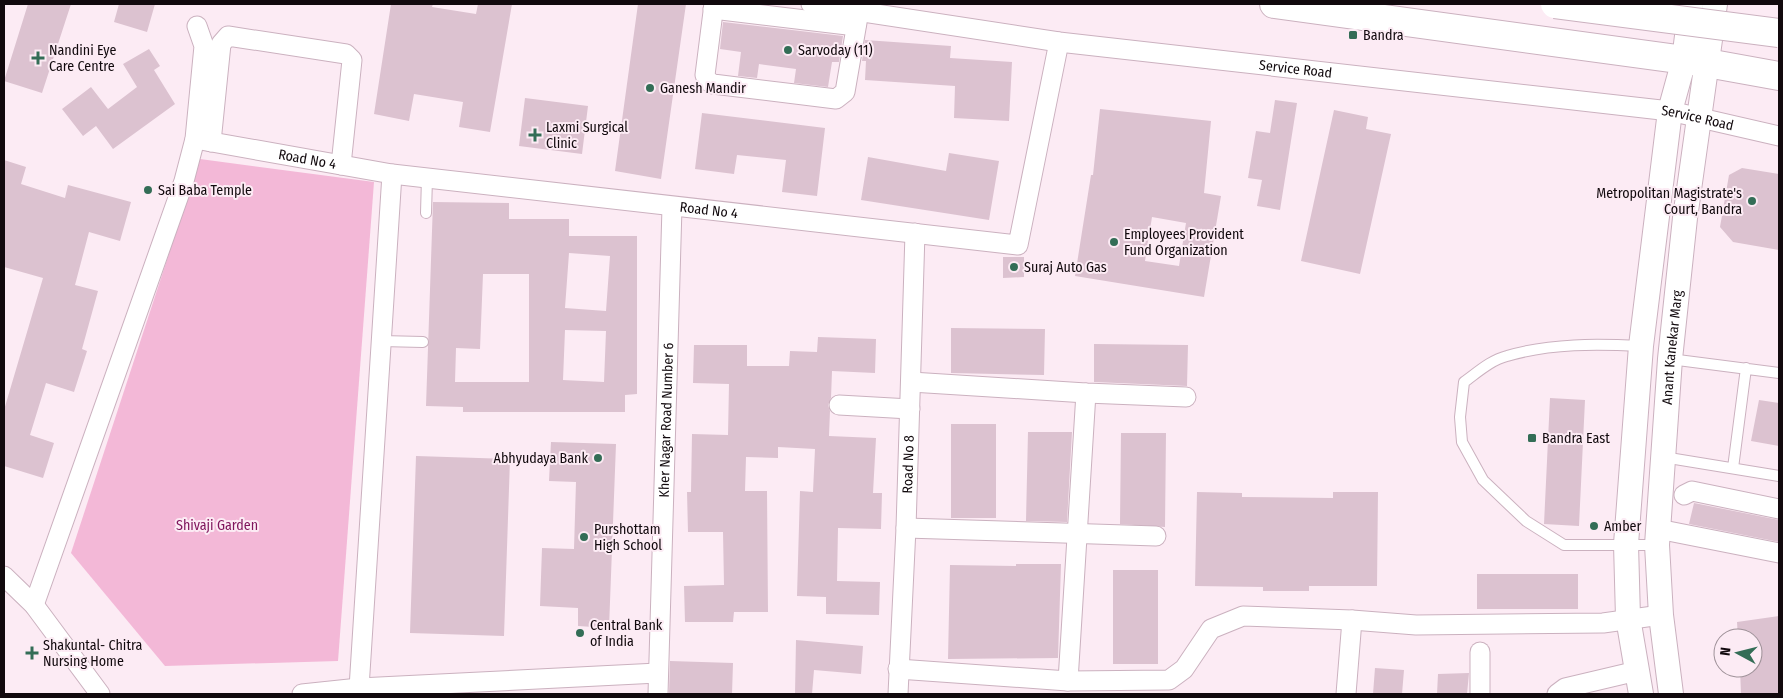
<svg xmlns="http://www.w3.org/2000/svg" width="1783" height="698" font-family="'Fira Sans Condensed',sans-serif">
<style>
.green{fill:#f3b8d7}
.building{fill:#dcc2d0;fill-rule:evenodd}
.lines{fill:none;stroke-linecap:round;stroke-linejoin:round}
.service-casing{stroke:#cbb1bf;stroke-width:12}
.minor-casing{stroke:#cbb1bf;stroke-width:21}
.tertiary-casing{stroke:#cbb1bf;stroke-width:26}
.motorway-casing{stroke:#cbb1bf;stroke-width:30}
.service{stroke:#fff;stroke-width:10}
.minor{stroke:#fff;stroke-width:19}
.tertiary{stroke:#fff;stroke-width:24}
.motorway{stroke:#fff;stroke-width:28}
.motorway-bridge-casing{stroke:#cbb1bf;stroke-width:30;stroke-linecap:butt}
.motorway-bridge{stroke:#fff;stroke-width:28}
.poi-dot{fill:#336d56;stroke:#fcebf4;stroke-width:2}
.labels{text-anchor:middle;stroke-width:4;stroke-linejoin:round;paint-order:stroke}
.poi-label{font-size:14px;fill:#11090d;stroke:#fcebf4;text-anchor:start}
.street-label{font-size:14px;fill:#11090d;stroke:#fcebf4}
.park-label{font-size:14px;fill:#7f155c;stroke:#fcebf4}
</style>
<rect width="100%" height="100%" fill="#fcebf4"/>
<path class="green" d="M200 159 374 182 338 661 165 666 71 553Z"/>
<path class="building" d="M28 4H71L42 93 4 81Z
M119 4H155L147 32 114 22Z
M391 4H433L432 7 476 14 478 4H512L490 132 459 127 463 102 414 94 409 121 374 114Z
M638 4H686L661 179 615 171Z
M723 22 843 36 839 62H832L828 87 794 83 796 69 759 64 757 78 738 76 741 52 720 49Z
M865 40 951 46 950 58 1012 62 1009 121 954 118 955 86 865 80 866 61H862Z
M149 49 160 66 154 70 175 104 113 149 96 126 83 136 62 109 91 87 108 109 137 87 123 64Z
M525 98 588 106 582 154 519 146Z
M1275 100 1297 103 1280 210 1257 206 1262 180 1248 178 1256 131 1270 133Z
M1100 109 1211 121 1204 193 1221 196 1204 297 1075 276 1091 175H1093ZM1152 217 1186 223 1179 266 1145 261Z
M1334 110 1368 117 1366 129 1391 134 1360 274 1301 261Z
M702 113 825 128 817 196 782 192 786 160 737 155 734 174 695 169Z
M949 153 999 161 989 220 861 200 868 157 946 171Z
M4 160 26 167 21 184 65 198 68 185 131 202 120 241 89 232 75 285 98 291 82 349 87 351 74 392 46 383 30 435 54 443 43 478 4 466V410L43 278 4 267Z
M1742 168 1779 174V250L1733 242 1720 227 1729 175Z
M433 202 509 203V219H569V236H637V394L625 395V412H463V407L426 406ZM569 253 610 256 606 311 565 308ZM483 274H529V382H455L456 348 480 349ZM565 330 606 331 604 382 563 380Z
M1003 257H1024V277L1003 278Z
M951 328 1045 329 1044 375 951 373Z
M818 337 876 339 875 373 832 371 831 398 828 405 830 411 829 436 876 438 873 493H882L881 529 838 528 837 581 880 582 879 615 826 614V597L797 596 800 491 813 492 815 449 778 447V458L746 457 745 491H767L768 612H734L733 622H685L684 586 724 585 723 532H688L687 492H691L692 434 728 435 729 384 693 383 694 345H747V366H789L790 351 817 352Z
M1094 344 1188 345 1187 386 1094 382Z
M1550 398 1585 400 1579 526 1544 524Z
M1759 400 1779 403V446L1751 441Z
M951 424H996V518H951Z
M1028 432H1072L1067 522 1026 521Z
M1121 433H1166L1165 527 1120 524Z
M551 442 616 444 609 628 578 626V608L540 606 542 548 574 549 576 482 549 481Z
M416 456 510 459 504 636 410 633Z
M1197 492 1242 493V497L1333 498V492H1378L1377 586H1309V591H1263V587L1195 586Z
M1694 503 1779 520V542L1689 524Z
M1016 564H1061L1058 658 948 659 950 565 1016 566Z
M1113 570H1158V664H1113Z
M1477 574H1578V609H1477Z
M1779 616V694H1741L1740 668H1753V638H1738L1737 622Z
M796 640 863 646 861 674 814 670 812 694H795Z
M670 661 733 663 732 694H669Z
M1375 668 1404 670 1402 694H1373Z
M1469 673 1467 694H1437L1438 674Z"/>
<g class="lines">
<defs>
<path id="service" d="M426 213 427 178
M381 341 423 342
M1641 346C1597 344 1551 343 1507 356 1491 360 1478 372 1464 382L1460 417 1462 442 1483 480 1526 521 1564 545H1657
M1670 359 1779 373
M1663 457 1779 476
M1733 468 1746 368"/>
<g id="minor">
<path d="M714 4 705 75 708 81 713 84 836 99 845 92 859 11"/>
<path id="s1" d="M811 4 1059 42 1670 111 1779 136"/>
<path d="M713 9 856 26"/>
<path id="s2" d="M195 139 392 174 1018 245 1059 42"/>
<path d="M211 142 221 44 228 36 346 54 352 60 341 165"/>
<path d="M911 382 1086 393 1186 397"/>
<path d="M839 405 910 409"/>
<path d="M1684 495 1692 491 1779 509"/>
<path d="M906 528 1156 536"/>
<path d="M1658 529 1779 553"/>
<path d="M4 576 34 605 100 694"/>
<path d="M34 605 184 181 195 139 204 46 197 26"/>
<path d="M898 669 1068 681 1169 680 1184 669 1211 629 1243 616 1352 620 1416 625 1603 623 1661 615"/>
<path d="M1068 681 1086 393"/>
<path d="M359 688 392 174"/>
<path d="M302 694 359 688 658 673"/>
<path id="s3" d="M658 694 672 207"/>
<path id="s4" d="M898 694 906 528 915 233"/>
<path d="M1346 694 1352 620"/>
<path d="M1480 694V652"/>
<path d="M1557 694 1565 688 1637 671"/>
</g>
<g id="tertiary">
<path d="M1641 694 1628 618 1626 544 1641 346 1670 111 1684 60 1691 4"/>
<path id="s5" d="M1671 694 1661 615 1657 545 1670 359 1685 218 1715 4"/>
</g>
<path id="motorway" d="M1274 4 1707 63 1779 76"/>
</defs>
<use href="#service" class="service-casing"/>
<use href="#minor" class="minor-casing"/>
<use href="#tertiary" class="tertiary-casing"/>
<use href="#motorway" class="motorway-casing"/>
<use href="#service" class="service"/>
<use href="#minor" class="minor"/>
<use href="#tertiary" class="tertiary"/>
<use href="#motorway" class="motorway"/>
<defs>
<path id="motorway-bridge" d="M1555 4 1779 33"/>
</defs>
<use href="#motorway-bridge" class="motorway-bridge-casing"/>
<use href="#motorway-bridge" class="motorway-bridge"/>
</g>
<g class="poi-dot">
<rect x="1348" y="30" width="10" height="10" rx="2.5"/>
<circle cx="788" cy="50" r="5"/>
<path d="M35.5 50.5h5v5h5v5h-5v5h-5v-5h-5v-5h5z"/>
<circle cx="650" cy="88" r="5"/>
<path d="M532.5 127.5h5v5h5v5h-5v5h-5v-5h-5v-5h5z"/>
<circle cx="148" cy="190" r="5"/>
<circle cx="1752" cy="201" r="5"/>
<circle cx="1114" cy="242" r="5"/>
<circle cx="1014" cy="267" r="5"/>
<rect x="1527" y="433" width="10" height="10" rx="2.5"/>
<circle cx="598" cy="458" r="5"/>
<circle cx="1594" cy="526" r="5"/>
<circle cx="584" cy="537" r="5"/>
<circle cx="580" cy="633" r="5"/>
<path d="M29.5 645.5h5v5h5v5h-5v5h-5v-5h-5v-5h5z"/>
</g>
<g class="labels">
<g class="poi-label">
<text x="1363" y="40">Bandra</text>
<text x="49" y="55">Nandini Eye<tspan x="49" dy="16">Care Centre</tspan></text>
<text x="798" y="55">Sarvoday (11)</text>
<text x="660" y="93">Ganesh Mandir</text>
<text x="546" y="132">Laxmi Surgical<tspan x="546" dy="16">Clinic</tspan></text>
<text x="158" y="195">Sai Baba Temple</text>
<text x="1742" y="198" text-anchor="end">Metropolitan Magistrate's<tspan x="1742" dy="16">Court, Bandra</tspan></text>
<text x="1124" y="239">Employees Provident<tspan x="1124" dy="16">Fund Organization</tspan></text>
<text x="1024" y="272">Suraj Auto Gas</text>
<text x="1542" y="443">Bandra East</text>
<text x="588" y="463" text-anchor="end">Abhyudaya Bank</text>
<text x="1604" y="531">Amber</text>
<text x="594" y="534">Purshottam<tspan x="594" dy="16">High School</tspan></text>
<text x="590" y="630">Central Bank<tspan x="590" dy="16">of India</tspan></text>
<text x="43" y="650">Shakuntal- Chitra<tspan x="43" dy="16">Nursing Home</tspan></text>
</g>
<g class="street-label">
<text dy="5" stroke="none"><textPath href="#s1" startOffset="489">Service Road</textPath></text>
<text dy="5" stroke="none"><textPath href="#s1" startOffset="894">Service Road</textPath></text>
<text dy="5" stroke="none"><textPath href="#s2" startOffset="114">Road No 4</textPath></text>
<text dy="5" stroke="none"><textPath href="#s2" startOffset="519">Road No 4</textPath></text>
<text dy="5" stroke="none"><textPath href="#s5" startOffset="348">Anant Kanekar Marg</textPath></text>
<text dy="5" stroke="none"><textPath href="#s3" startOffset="274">Kher Nagar Road Number 6</textPath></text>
<text dy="5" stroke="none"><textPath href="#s4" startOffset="230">Road No 8</textPath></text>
</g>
<g class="park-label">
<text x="217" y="530">Shivaji Garden</text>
</g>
</g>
<rect width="1783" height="698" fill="none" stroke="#11090d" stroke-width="10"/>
<g transform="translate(1738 653) rotate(277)"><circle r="24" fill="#fcebf4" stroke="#9e9198"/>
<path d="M0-4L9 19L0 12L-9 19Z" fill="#336d56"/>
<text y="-8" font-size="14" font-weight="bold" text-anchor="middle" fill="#11090d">N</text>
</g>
</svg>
